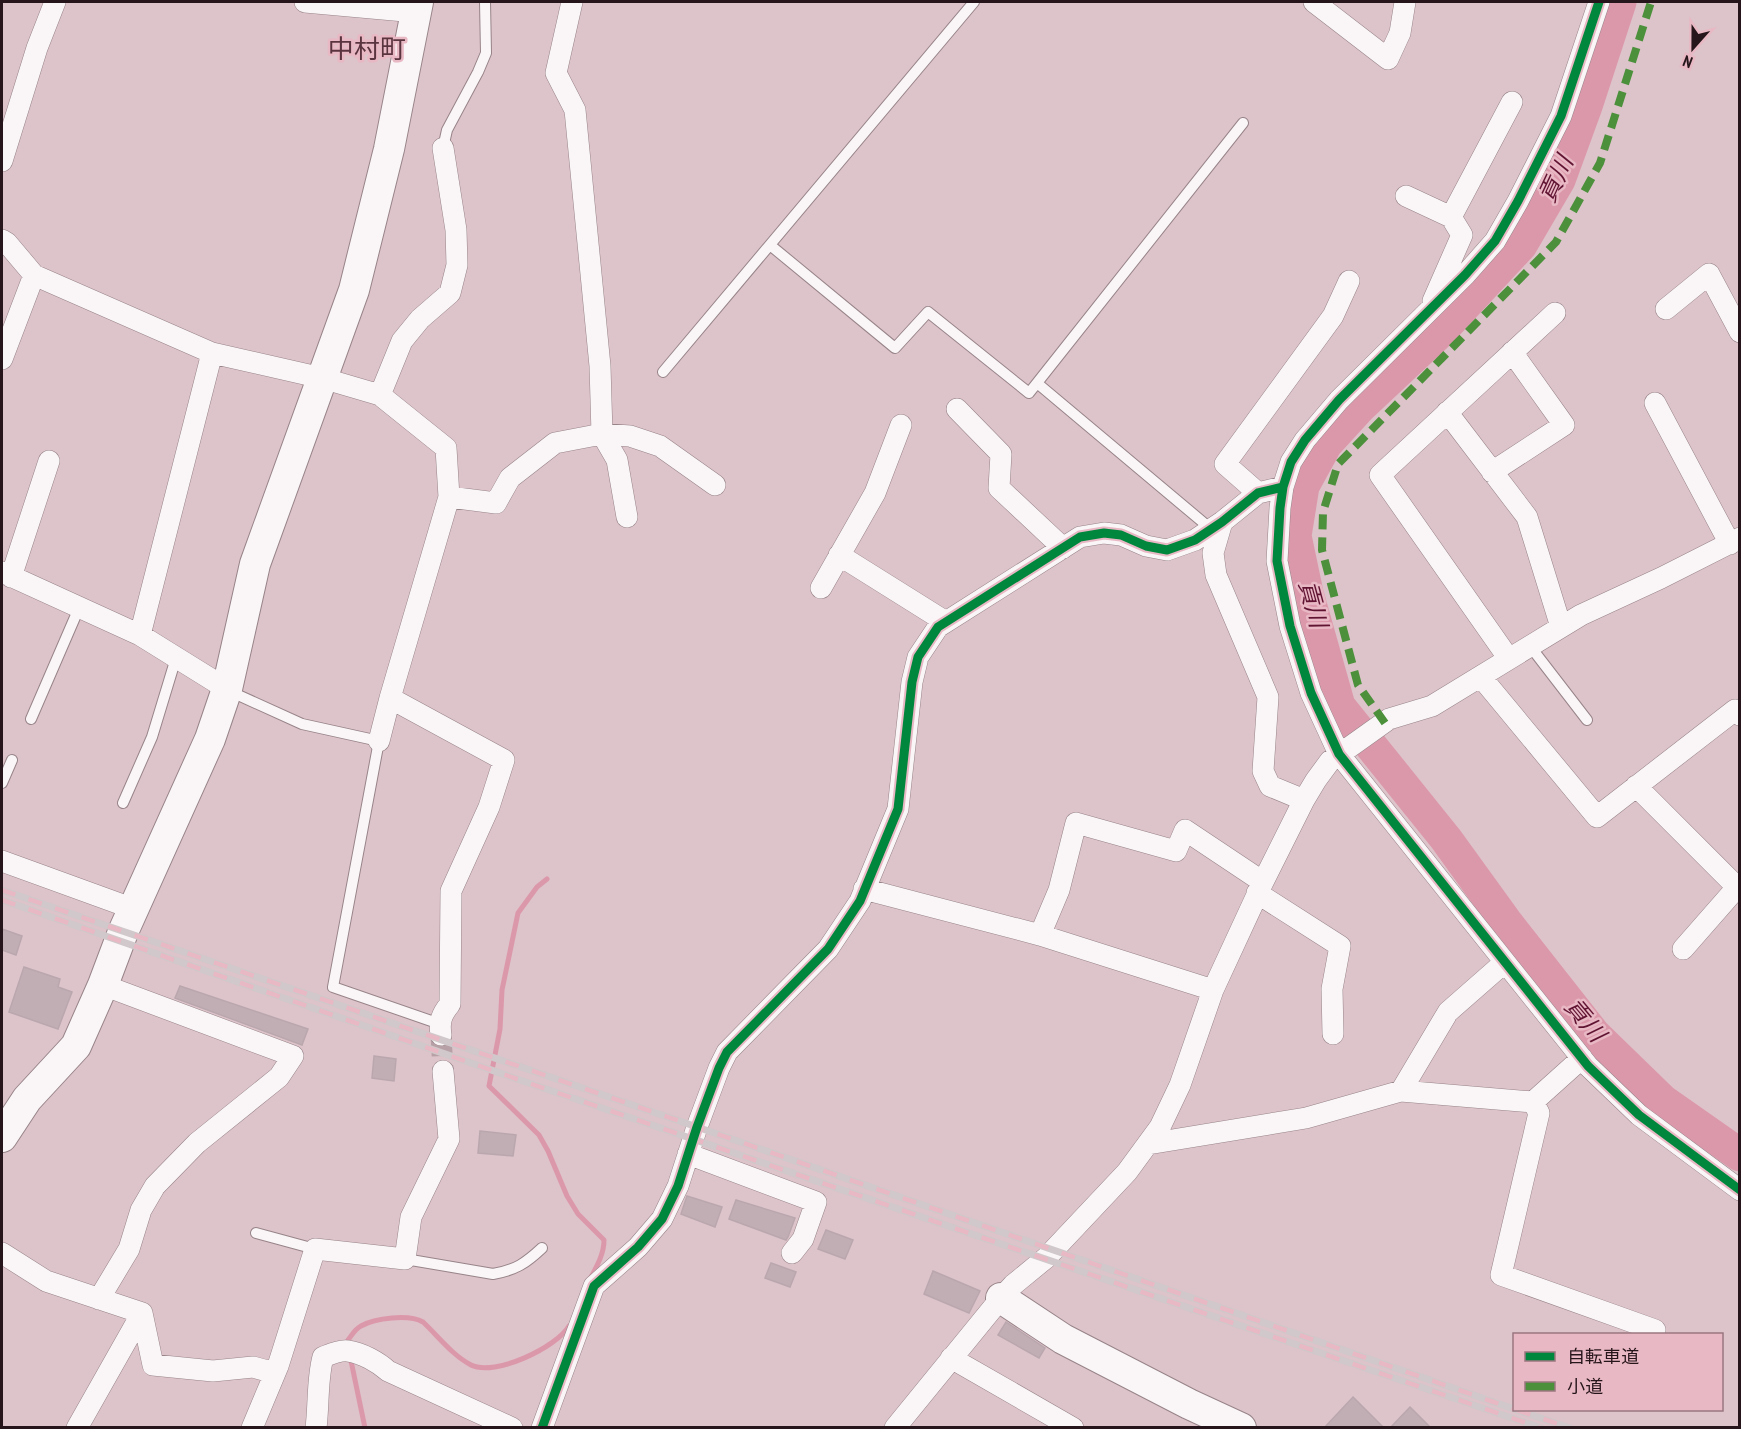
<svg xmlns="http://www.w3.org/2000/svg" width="1741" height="1429" font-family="'PT Sans Narrow','Noto Sans JP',sans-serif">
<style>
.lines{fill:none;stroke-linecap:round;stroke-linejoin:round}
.stream{stroke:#dc98ab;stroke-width:5}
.river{stroke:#dc98ab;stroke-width:33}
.building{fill:#c1aeb5;stroke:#baa7ae;stroke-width:1.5}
.street-tunnel{stroke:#b8a0a7;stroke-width:21;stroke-dasharray:21 10;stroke-linecap:butt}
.lane-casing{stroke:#978489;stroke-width:12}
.street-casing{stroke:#978489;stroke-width:22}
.secondary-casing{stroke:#978489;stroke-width:32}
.lane{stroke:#faf6f7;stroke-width:10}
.street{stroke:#faf6f7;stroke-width:21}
.secondary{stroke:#faf6f7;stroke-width:30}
.rail-casing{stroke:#d0c8ca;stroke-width:7}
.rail{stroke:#e8b8c4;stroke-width:4.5;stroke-dasharray:14;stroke-linecap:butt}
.quiet{stroke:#4c903c;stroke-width:8;stroke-dasharray:15 8;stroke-linecap:butt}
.cycleway-casing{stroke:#e8b8c4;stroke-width:13}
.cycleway{stroke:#00873e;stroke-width:9}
.labels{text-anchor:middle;stroke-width:5;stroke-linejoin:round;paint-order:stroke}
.water-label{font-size:24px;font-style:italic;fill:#611432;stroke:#e8b8c4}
.quarter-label{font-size:26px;fill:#5a343f;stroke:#e8b8c4}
</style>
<rect width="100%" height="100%" fill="#ddc3ca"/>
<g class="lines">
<path class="stream" d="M547 879 537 887 518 913 502 990 500 1029 489 1086 539 1135 548 1151 567 1196 578 1214 604 1240C604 1254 597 1266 590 1279
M349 1346 348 1340C352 1335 355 1329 361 1326 375 1318 409 1314 423 1322 438 1336 452 1355 471 1365 495 1377 557 1347 569 1326
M350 1356 365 1428"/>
<path class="river" d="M1620 2 1586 106 1559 180 1521 245 1440 332 1359 408 1326 444 1303 486 1295 536 1307 593 1339 706 1446 839 1506 922 1594 1034 1663 1101 1740 1155"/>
</g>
<path class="building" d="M2 929 22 936 16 955 2 950Z
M24 967 60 979 58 987 72 992 58 1029 9 1012Z
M180 986 308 1029 302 1045 175 998Z
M374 1056 396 1059 394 1081 372 1078Z
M480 1131 516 1135 513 1156 478 1153Z
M687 1196 722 1207 715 1227 681 1214Z
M736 1200 795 1218 788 1237 786 1240 729 1219Z
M826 1230 853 1240 845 1259 818 1249Z
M771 1263 796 1272 790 1287 765 1278Z
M933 1271 980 1291 969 1313 924 1294Z
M1006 1322 1045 1348 1039 1358 998 1335Z
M1353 1397 1384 1428H1324Z
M1410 1407 1431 1428H1390Z"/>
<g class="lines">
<path class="street-tunnel" d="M441 1035 443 1071"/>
<defs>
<path id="lane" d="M443 148 447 130 478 72 486 53 485 2
M770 245 895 348 928 312 1029 393 1037 383 1211 529
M663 372 974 2
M1037 383 1243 123
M1530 646 1587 720
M227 690 302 724 379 741 333 987 440 1024
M31 719 79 608
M2 783 12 760
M123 803 152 737 176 658
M256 1233 315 1249
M405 1259 493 1274C516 1270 526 1263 542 1248"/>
<path id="street" d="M305 2 416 12
M572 2 556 73 575 110 600 366 602 434 617 460 627 517
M1314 2 1388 59 1400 33 1405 2
M1599 2 1561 116 1518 201 1495 241 1465 275 1339 400 1305 440 1291 462 1283 487 1280 508 1277 561 1290 626 1311 693 1339 754 1588 1066 1639 1115 1740 1190
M2 161 37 48 55 2
M1406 196 1451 217 1462 235 1433 301
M1451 217 1512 102
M2 240 7 243 34 275 212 353 322 378 380 395 446 448 449 497 390 698 379 741
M1666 309 1709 274 1740 332
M2 359 34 275
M380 395 402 341 420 319 450 293 457 265 456 230 443 148
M1655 403 1730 544
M957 409 1001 454 999 488 1063 548
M1447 412 1527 517 1561 627
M1492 472 1564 425 1512 352
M1258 493 1225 464 1333 316 1349 281
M449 497 496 503 510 478 555 443 602 434 630 436 660 446 715 485
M1222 522 1213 553 1216 575 1268 697 1263 771 1270 786 1304 800
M839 555 946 622
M2 572 140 635 227 689
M11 577 49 461
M821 588 875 493 901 425
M140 635 212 353
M1509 659 1380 475 1555 313
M1481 677 1597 817 1735 710 1740 715
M390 698 504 760 489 807 451 891 450 1004C441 1015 439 1022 441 1035
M1636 786 1740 890
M2 861 134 909
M864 889 1040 935 1213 990
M1257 893 1340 946 1332 989 1333 1034
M1040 935 1059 890 1076 823 1176 851 1185 830 1263 882
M1683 949 1740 884
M1401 1091 1533 1102 1539 1113 1501 1275 1655 1330
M1533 1102 1582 1058
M1148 1144 1306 1118 1401 1091 1448 1012 1505 962
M688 1154 816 1202 803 1239 792 1253
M2 1253 46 1281 142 1313 153 1365 213 1371 253 1367 275 1373
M99 1299 129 1249 141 1210 155 1186 197 1143 279 1077 293 1056 103 985
M951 1358 1073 1428
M77 1428 142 1313
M252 1428 278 1366 315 1249 405 1259 411 1217 449 1139 443 1071
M316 1428C319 1404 317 1379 323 1357 331 1354 340 1350 348 1351 362 1353 378 1362 388 1371L512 1428
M542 1428 594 1286 638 1247 662 1219 678 1186 697 1127 719 1068 727 1052 828 949 860 901 898 809 912 682 918 657 938 627 1080 537 1104 533 1121 535 1146 546 1167 550 1195 540 1222 522 1258 493 1283 487
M895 1428 1001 1298 1013 1285 1046 1258 1127 1172 1160 1127 1180 1085 1213 990 1263 882 1304 800 1316 780 1330 761 1389 719 1432 706 1581 615 1661 578 1740 538"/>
<path id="secondary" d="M2 1137 27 1099 76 1046 103 985 123 932 210 739 227 689 255 564 354 290 389 149 418 2
M1001 1298 1063 1339 1189 1404 1241 1428"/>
</defs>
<use href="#lane" class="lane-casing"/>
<use href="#street" class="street-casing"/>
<use href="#secondary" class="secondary-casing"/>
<use href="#lane" class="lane"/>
<use href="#street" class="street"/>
<use href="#secondary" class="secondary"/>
<defs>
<path id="rail" d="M2 890 697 1127 1514 1409
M2 900 517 1079 1541 1428
M1517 1410 1570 1428"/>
</defs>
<use href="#rail" class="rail-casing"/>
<use href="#rail" class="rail"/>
<path class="quiet" d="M1385 723 1358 685 1322 550 1323 512 1338 464 1556 242 1600 163 1651 2"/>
<defs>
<path id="cycleway" d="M1599 2 1561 116 1518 201 1495 241 1465 275 1339 400 1305 440 1291 462 1283 487 1280 508 1277 561 1290 626 1311 693 1339 754 1588 1066 1639 1115 1740 1190
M542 1428 594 1286 638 1247 662 1219 678 1186 697 1127 719 1068 727 1052 828 949 860 901 898 809 912 682 918 657 938 627 1080 537 1104 533 1121 535 1146 546 1167 550 1195 540 1222 522 1258 493 1283 487"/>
</defs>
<use href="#cycleway" class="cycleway-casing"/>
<use href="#cycleway" class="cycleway"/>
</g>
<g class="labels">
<g class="water-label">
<text transform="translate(1556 179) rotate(-65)" y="8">貢川</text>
<text transform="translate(1313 604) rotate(75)" y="8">貢川</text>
<text transform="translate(1585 1020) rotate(50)" y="8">貢川</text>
</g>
<g class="quarter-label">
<text x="367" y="58">中村町</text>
</g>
</g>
<rect width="1741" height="1429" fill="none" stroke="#26151a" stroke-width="6"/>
<rect x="1513" y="1333" width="210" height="78" fill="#e8b8c4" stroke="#9a7780" stroke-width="1.5"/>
<rect x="1525" y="1352" width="30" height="9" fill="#00873e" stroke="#9a7780" stroke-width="1.5"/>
<text x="1567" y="1363" font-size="18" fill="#26151a">自転車道</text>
<rect x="1525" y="1382" width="30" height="9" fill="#4c903c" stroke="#9a7780" stroke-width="1.5"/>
<text x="1567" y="1393" font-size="18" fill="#26151a">小道</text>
<g transform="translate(1693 48) rotate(201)" stroke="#e8b8c4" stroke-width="4.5" paint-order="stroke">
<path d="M0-4.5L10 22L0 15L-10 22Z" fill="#26151a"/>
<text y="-9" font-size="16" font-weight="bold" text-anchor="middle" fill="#26151a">N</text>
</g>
</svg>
